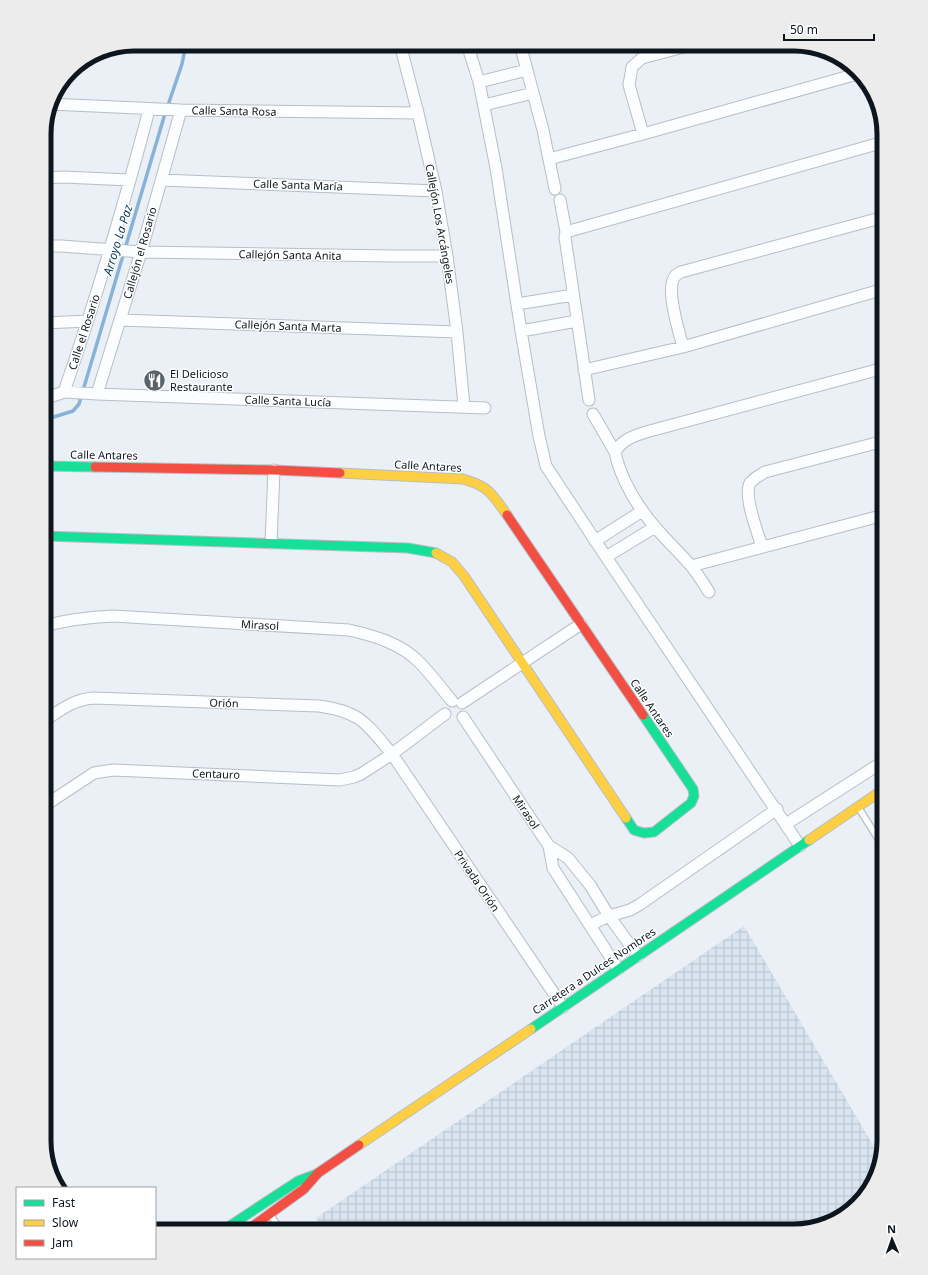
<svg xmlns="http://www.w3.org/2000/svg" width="928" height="1275" font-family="'Noto Sans',sans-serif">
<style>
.industrial{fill:url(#industrial-grid)}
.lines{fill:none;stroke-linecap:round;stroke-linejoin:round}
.stream{stroke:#89b2d8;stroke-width:3.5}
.lane-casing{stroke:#b7bec5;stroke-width:8}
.street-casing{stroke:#b7bec5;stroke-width:13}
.fast-casing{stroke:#b7bec5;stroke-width:11}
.slow-casing{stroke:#b7bec5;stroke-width:11}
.jam-casing{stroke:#b7bec5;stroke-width:11}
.lane{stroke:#fcfdfe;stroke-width:5.5}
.street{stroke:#fcfdfe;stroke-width:11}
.fast{stroke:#16e098;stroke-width:9}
.slow{stroke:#ffcf43;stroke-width:9}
.jam{stroke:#f24e42;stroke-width:9}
.labels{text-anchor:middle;stroke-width:3;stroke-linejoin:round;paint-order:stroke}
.street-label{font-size:11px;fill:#0d161e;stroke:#fff}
.poi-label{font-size:11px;fill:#0d161e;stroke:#fff;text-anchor:start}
.water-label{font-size:12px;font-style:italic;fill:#083658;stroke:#fff}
.rim{fill:none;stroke:#0d161e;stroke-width:5}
</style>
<defs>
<pattern id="industrial-grid" width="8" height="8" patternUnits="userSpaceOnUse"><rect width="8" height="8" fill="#d8e4f0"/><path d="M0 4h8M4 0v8" fill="none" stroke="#b8c3cd"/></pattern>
</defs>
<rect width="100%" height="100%" fill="#eaf0f6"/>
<path class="industrial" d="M744 926 880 1157 872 1186 839 1219 795 1231H325L316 1218Z"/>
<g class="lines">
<path class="stream" d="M44 420 73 411 79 404 164 117 182 64 186 44"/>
<defs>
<path id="lane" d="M858 807 884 848
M54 1178 62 1188
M270 1214 281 1231"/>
<path id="street" d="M400 44 418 113 436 191 447 256 457 332 464 406
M467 44 479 82 496 168 521 331 539 436 546 466 606 557 800 846
M520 44 543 130 555 189
M479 82 527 70
M50 104 181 110 418 113
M484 105 533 93
M643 134 629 85 632 67 642 58 695 44
M549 159 643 134 857 74
M44 178 63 177 130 180
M161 180 436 191
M560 200 566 232
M44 246H61L141 252 393 256H447
M517 304 573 295
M120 320 457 332
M44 323 88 321
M521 331 577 321
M683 347C679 331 664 287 676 275 676 275 681 272 681 272L884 217
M584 370 683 347 884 289
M64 392C96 299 124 205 149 110
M97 394 141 252 181 110
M44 399 64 392 97 394 485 408
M589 400 565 237 566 232 884 142
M593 414 615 452
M595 541 642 511
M271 543 274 470
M762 547C758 533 743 496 750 483 754 478 760 475 765 472L884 441
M606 557 655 527
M691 566 884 515
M709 592C703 583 698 574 691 566 680 553 667 541 656 528 638 508 620 478 615 452 622 440 633 436 646 432L884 368
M44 626C67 620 89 617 113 616L349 630C375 636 400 643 419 662 431 674 441 688 452 701
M462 703 581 624
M463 717 549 846 553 868 618 969
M44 721C61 710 72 700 93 698L319 706C361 712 366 723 392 754L563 1007
M44 806 94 773 113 770 340 780 354 777 361 774 392 754 445 714
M786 824 884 761
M549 846 568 858 590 885 609 916 638 956
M590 925 609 916 630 910 639 905 777 809"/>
<path id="fast" d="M44 466 95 467
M44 536 408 548 436 553
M626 818 634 830 637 831 644 833 654 832 691 803 694 796 693 789 643 715
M531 1029 809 840
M222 1231 298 1181 317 1174"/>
<path id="slow" d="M340 473 463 479C489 486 493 495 507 515
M436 553 452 562 464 576 626 818
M809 840 884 789
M359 1145 531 1029"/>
<path id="jam" d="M95 467 274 470 340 473
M507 515 643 715
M246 1231 304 1189 318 1173 359 1145"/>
</defs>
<use href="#lane" class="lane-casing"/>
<use href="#street" class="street-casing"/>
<use href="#fast" class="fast-casing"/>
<use href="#slow" class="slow-casing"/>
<use href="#jam" class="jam-casing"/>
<use href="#lane" class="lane"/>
<use href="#street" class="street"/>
<use href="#fast" class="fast"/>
<use href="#slow" class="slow"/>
<use href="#jam" class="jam"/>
</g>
<defs>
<symbol id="restaurant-disc" viewBox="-11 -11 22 22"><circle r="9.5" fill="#5a626a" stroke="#fff"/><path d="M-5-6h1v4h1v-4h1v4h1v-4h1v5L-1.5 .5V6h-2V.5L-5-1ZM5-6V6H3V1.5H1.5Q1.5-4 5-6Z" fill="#fff"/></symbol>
</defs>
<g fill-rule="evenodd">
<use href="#restaurant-disc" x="142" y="368" width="25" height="25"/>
</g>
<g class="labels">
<g class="street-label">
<text transform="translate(234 111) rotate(1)" y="4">Calle Santa Rosa</text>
<text transform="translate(298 185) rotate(2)" y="4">Calle Santa María</text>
<text transform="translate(440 224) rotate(80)" y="4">Callejón Los Arcángeles</text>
<text transform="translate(140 253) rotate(-74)" y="4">Callejón el Rosario</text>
<text transform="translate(290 255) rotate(1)" y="4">Callejón Santa Anita</text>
<text transform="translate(288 326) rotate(2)" y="4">Callejón Santa Marta</text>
<text transform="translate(84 332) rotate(-72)" y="4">Calle el Rosario</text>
<text transform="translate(288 401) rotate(2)" y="4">Calle Santa Lucía</text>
<text transform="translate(104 455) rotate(1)" y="4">Calle Antares</text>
<text transform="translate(428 466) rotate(3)" y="4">Calle Antares</text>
<text transform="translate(260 625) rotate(3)" y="4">Mirasol</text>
<text transform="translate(224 703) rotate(2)" y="4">Orión</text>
<text transform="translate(652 708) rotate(56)" y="4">Calle Antares</text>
<text transform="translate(216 774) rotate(2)" y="4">Centauro</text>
<text transform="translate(526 812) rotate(56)" y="4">Mirasol</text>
<text transform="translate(477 881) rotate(56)" y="4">Privada Orión</text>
<text transform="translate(594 971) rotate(-34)" y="4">Carretera a Dulces Nombres</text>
</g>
<g class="poi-label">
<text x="170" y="378">El Delicioso<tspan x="170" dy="13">Restaurante</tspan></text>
</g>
<g class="water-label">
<text transform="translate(118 240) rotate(-73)" y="4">Arroyo La Paz</text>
</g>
</g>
<path d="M0 0H928V1275H0ZM134 51H794A83 83 0 0 1 877 134V1141A83 83 0 0 1 794 1224H134A83 83 0 0 1 51 1141V134A83 83 0 0 1 134 51Z" fill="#ececed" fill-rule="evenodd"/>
<path class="rim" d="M134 51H794A83 83 0 0 1 877 134V1141A83 83 0 0 1 794 1224H134A83 83 0 0 1 51 1141V134A83 83 0 0 1 134 51Z"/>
<rect x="16" y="1187" width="140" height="72" fill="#ffffff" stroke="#9ea2a5"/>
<rect x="24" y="1200" width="20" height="6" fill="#16e098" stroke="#9ea2a5"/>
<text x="52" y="1207" font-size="12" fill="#0d161e">Fast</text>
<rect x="24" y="1220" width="20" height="6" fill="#ffcf43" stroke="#9ea2a5"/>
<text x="52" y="1227" font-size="12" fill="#0d161e">Slow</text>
<rect x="24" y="1240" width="20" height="6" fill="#f24e42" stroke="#9ea2a5"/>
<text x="52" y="1247" font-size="12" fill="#0d161e">Jam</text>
<g transform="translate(892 1239) rotate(358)" stroke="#ffffff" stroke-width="3" paint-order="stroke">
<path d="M0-3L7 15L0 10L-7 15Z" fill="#0d161e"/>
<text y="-6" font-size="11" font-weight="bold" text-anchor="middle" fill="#0d161e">N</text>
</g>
<path d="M784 34v6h90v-6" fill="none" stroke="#0d161e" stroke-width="2"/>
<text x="790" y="34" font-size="12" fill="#0d161e" stroke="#ffffff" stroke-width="3" paint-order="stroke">50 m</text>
</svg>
